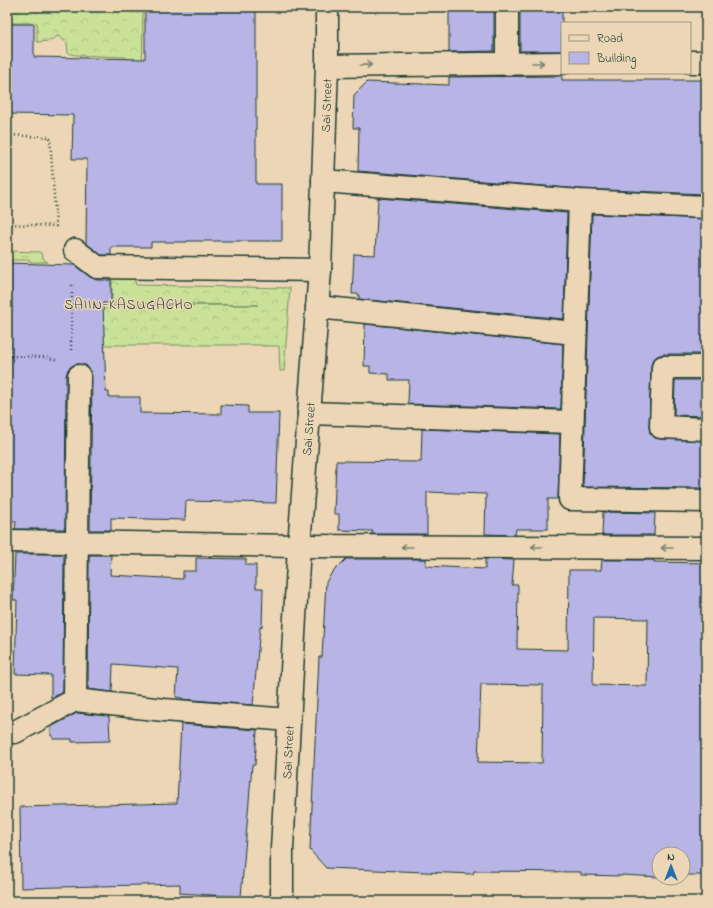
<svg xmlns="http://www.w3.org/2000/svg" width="713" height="908" font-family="'Indie Flower',sans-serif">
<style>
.forest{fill:url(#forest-crowns);stroke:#749066}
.building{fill:#b8b4e6;stroke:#1f3d34;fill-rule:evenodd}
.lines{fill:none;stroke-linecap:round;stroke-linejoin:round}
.pedestrian-casing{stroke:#1f3d34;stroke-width:25}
.minor-casing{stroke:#1f3d34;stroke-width:25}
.tertiary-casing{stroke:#1f3d34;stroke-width:25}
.path{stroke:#1f3d34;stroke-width:2.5;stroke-dasharray:1 3;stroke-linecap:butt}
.pedestrian{stroke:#ecd6b5;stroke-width:22}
.minor{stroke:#ecd6b5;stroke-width:22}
.tertiary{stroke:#ecd6b5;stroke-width:22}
.oneway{stroke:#7b826e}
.labels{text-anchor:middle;stroke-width:3;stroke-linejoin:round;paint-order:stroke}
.street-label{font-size:13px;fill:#1f3d34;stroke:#ecd6b5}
.neighbourhood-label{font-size:14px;letter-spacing:1px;fill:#1f3d34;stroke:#ecd6b5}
</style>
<defs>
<pattern id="forest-crowns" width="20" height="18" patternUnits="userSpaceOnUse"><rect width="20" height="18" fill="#c9e298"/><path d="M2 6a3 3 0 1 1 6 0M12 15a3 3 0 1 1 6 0" fill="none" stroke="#acc384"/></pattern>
</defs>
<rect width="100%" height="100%" fill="#ecd6b5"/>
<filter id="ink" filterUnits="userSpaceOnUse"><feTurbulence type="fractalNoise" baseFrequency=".025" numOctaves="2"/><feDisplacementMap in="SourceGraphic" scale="8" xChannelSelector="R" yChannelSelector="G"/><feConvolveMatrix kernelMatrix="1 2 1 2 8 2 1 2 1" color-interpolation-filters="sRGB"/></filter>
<g filter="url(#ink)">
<path class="forest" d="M7 7H143L142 89 124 148 125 57 75 55 68 53 67 43 58 36 49 41 37 42V23H7Z
M7 251 40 252 45 261 48 262H30V260H7V261Z
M112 277H134L136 285 290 288 284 371H280L279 346H262V345H84V306L258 305 112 303Z"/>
<path class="building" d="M145 7H256V184H282V241H187V242H151V247H111V255H101L86 243 87 159H72L73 115 7 114V24H34V57L145 59Z
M524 7H562V51H520V8Z
M449 8H494V51L449 52Z
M562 76V80H706V194L581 189 358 171 359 128H353L354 95 367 82 449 85V77Z
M378 198 567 213 564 319 359 299V294H352L354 254 375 255Z
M592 214 706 219V354H663L657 356 653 360 651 367 649 427 650 433 655 438 660 439 706 441V488L583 487Z
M7 263 74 265 90 277 97 280H111V303H103L106 392H109V397H140V413L221 414V405L248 406V413H279L276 503 186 501 185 520 111 518V530H90L92 376 90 370 86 365 79 364 73 365 68 369 66 376 65 529H15L16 521H7Z
M365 324 563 344 561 409 408 404 409 380H389V374L370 373V366H364Z
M675 380H706V416L674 415Z
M422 429 560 434 558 499H548V529H516L515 535 485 534 486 494 427 492V534H371L373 531 339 530V514H334L336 461 421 462Z
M603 512 655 513 654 535H602Z
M15 554H64L63 692 51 698V675L15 674 17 600H13Z
M89 555H111L110 575 183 579V571H196V558L246 559V565H256V588H263L262 627H260L253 705 182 699V698L176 697 178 669 113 664 112 692 88 689Z
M346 559H426V566L485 569V559L514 560 512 585H518L517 649 568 650 569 570H601L602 560H654V562L706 563V875H683V878V854H659V877L622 875V876L581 875V872L474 871 473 874 326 868 310 850 319 657H322L326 582 331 574ZM594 618 648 619 647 686 593 685ZM481 684 543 685 542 763 478 762Z
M77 713 109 716 110 741 72 742V739H53V736H51V727Z
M181 724 257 730 255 765H252L241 897 180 893V884L21 888 20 807 177 803Z"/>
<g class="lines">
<defs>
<path id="pedestrian" d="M75 250 97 267 320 270"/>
<path id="minor" d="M690 62H706
M507 63V7
M327 66 562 63
M323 181 580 201 706 207
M580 201 570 499 706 501
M317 307 575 333
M706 367H663L661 427 706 429
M309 413 572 422
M7 541 299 546 706 548
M75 700 79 376
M7 732H15L75 700 164 710 289 720"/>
<g id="tertiary">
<path id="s1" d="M282 901V849L299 546 320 270 327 66V7"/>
</g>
</defs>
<use href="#pedestrian" class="pedestrian-casing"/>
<use href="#minor" class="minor-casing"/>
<use href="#tertiary" class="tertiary-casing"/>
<path class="path" d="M7 135 50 137 56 226 7 224
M71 350 72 285
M7 356 45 357 56 360"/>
<use href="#pedestrian" class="pedestrian"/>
<use href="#minor" class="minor"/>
<use href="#tertiary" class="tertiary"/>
</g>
<defs><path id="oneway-shaft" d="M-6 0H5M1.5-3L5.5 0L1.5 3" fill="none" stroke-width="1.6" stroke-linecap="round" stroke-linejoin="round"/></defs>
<g class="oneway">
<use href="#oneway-shaft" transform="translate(538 63)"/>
<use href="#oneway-shaft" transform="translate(366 65) rotate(-1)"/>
<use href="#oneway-shaft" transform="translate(407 547) rotate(-180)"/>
<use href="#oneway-shaft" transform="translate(537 547) rotate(-180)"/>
<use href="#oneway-shaft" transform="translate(667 548) rotate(-180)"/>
</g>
</g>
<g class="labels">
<g class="street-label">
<text dy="5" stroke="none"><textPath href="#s1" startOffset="797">Sai Street</textPath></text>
<text dy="5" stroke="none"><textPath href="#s1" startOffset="473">Sai Street</textPath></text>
<text dy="5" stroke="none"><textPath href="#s1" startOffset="149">Sai Street</textPath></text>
</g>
<g class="neighbourhood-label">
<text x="129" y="309">SAIIN-KASUGACHO</text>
</g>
</g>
<rect width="713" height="908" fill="none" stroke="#ecd6b5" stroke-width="24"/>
<rect x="12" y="12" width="689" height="884" fill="none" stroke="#1f3d34" stroke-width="1.5" filter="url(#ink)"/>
<rect x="561" y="22" width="130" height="52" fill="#ecd6b5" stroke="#9a9981"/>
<rect x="569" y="35" width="20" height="6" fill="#ecd6b5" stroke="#9a9981"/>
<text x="597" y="42" font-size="12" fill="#1f3d34">Road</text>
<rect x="569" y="52" width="20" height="12" fill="#b8b4e6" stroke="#9a9981"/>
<text x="597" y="62" font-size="12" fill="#1f3d34">Building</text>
<g transform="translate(671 866)"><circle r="19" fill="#ecd6b5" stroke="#9a9981"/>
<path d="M0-3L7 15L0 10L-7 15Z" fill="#1f6fb2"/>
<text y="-6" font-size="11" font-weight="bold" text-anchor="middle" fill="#1f3d34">N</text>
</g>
</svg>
